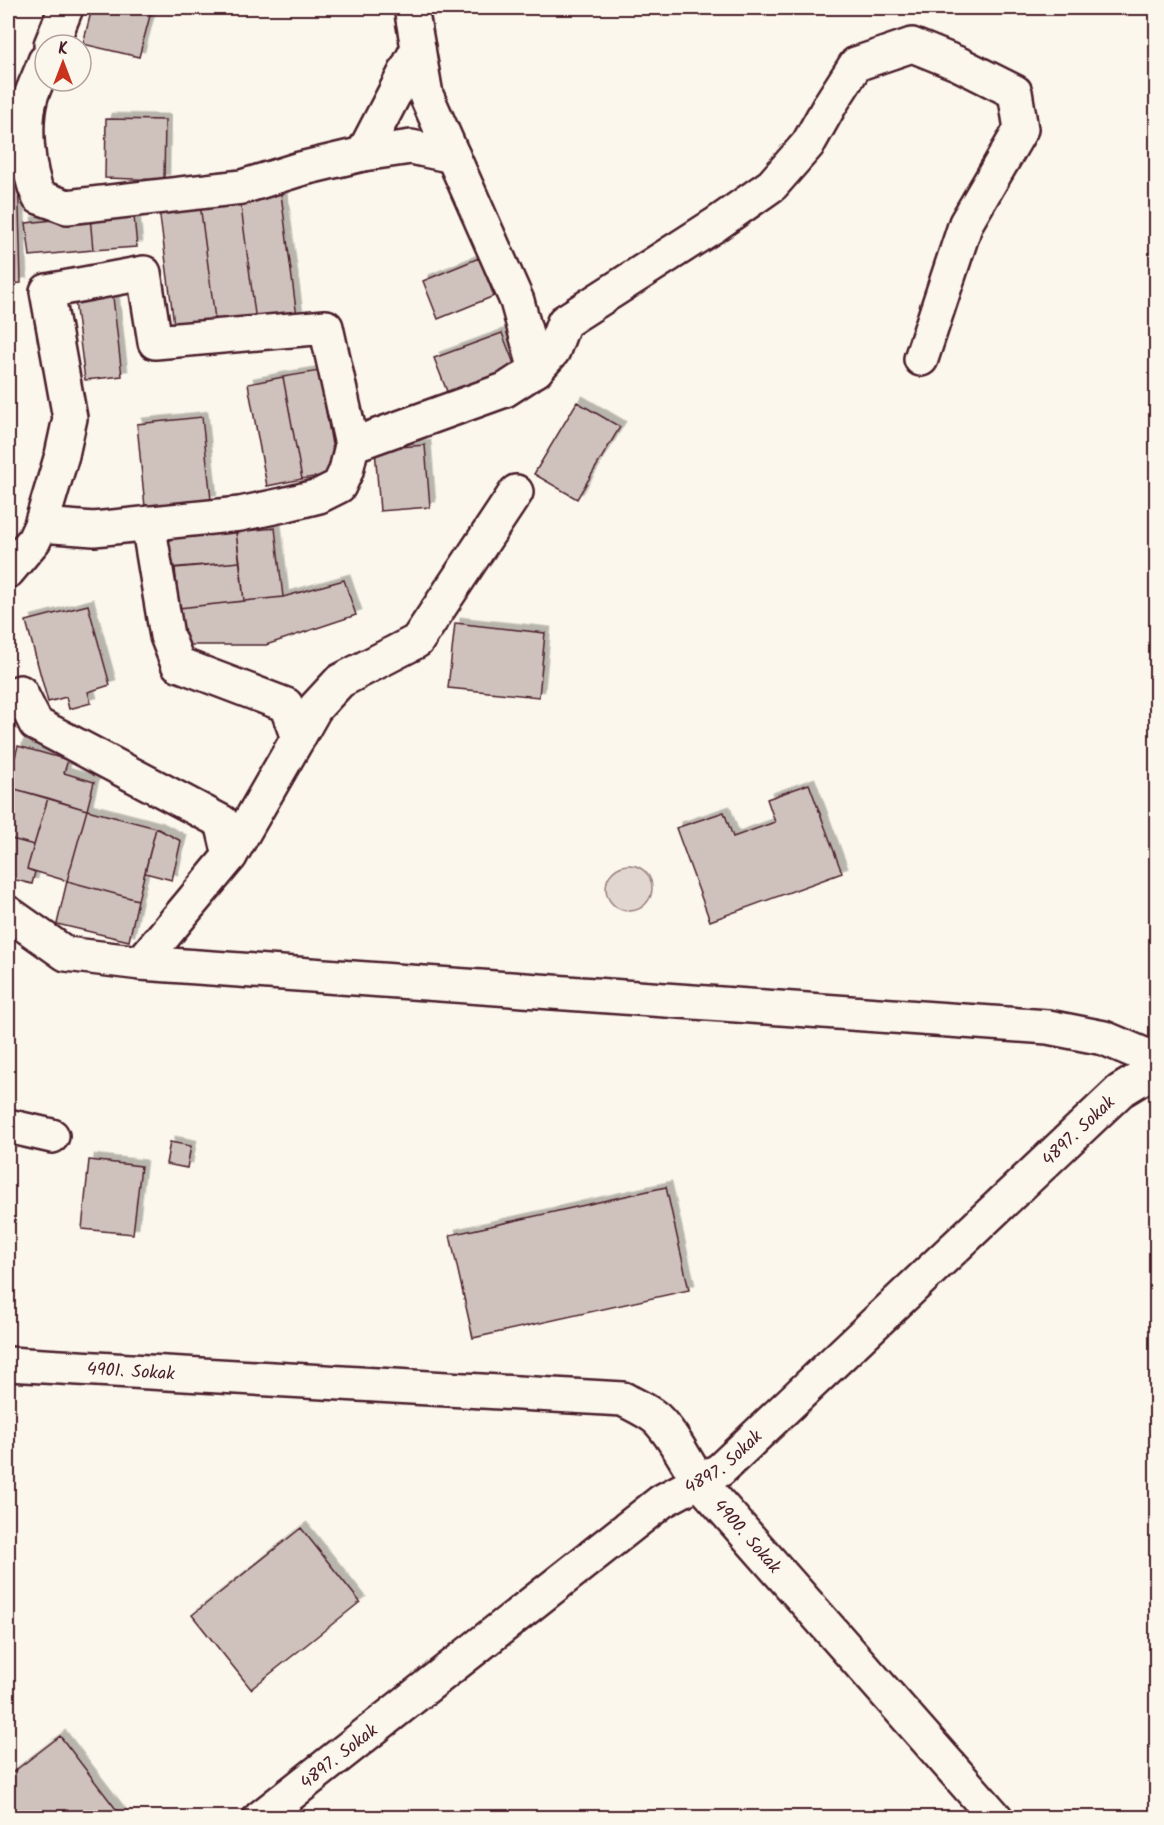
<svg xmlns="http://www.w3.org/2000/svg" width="1164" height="1825" font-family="Kalam,sans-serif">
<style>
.green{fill:#e2d7d0;stroke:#967b7e;stroke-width:1.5}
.building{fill:#cfc2bc;stroke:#4a1f2b;stroke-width:1.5;filter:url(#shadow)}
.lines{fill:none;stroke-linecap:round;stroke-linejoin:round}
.minor-casing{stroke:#4a1f2b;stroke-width:38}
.minor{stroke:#fbf7ec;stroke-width:33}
.labels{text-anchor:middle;stroke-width:5;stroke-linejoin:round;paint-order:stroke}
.street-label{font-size:18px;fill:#4a1f2b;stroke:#fbf7ec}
</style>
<defs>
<filter id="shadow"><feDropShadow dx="5.5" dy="-5.5" stdDeviation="0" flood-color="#0004"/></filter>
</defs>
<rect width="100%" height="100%" fill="#fbf7ec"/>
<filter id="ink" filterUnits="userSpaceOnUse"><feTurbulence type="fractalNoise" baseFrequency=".0167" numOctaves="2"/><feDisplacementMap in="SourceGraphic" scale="12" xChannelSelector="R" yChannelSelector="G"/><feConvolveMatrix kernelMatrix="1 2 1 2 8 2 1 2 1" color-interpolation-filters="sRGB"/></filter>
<g filter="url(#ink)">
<path class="green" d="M606 888a23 23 0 1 1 46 0a23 23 0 1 1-46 0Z"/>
<path class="building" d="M92 8H132L151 12 139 57 83 44Z
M106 119 165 120 164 180 105 178Z
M18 169 21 283 8 284V170Z
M281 194 297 317 256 322 240 199Z
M240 199 256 322 216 327 200 204Z
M200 204 216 327 175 332 159 209Z
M90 216 93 250 30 256 26 223Z
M90 216H134L137 247 93 250Z
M479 258 494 296 438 319 423 281Z
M113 297 122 376 85 380 75 301Z
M502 333 516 369 448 394 434 358Z
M319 371 337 473 302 479 283 377Z
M283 377 302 479 267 486 248 384Z
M577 402 620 427 577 499 534 474Z
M202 417 211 500 145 507 137 424Z
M425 445 430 507 380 511 375 449Z
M275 528 283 597 244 601 236 532Z
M236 532 240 562 168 568 165 536Z
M240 562 244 601 179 608 175 568Z
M344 580 356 615 266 645H180L179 608 283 597Z
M88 605 110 685 88 692 91 703 69 709 66 697 48 702 26 621Z
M455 623 545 633 539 697 448 688Z
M18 746 68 760 64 773 94 782 87 810 8 787V782Z
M809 784 842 873 710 921 676 828 724 812 733 837 775 822 767 799Z
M15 789 48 798 34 845 8 838V815Z
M48 798 87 810 67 881 27 869Z
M87 810 156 828 138 900 67 881Z
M156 828 181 841 172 880 145 873Z
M8 838 34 845 27 869 35 872 32 884 8 878Z
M67 881 138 900 129 941 57 924Z
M170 1142 191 1146 187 1168 166 1164Z
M89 1160 141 1166 133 1234 82 1229Z
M666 1187 689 1290 473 1338 450 1235Z
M301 1528 360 1602 251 1689 192 1615Z
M60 1736 122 1817 121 1818H8V1776Z"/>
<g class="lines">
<defs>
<g id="minor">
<path d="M413 8 412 13 426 95 517 301 536 370"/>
<path d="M51 45 66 8"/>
<path d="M45 61C41 73 35 84 31 96 23 123 27 171 39 197L67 207 242 187 300 169 363 154 411 147 453 156"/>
<path d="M363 154 418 48"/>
<path d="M41 525 94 529 240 514 283 505 319 496 339 486 346 471 352 445 505 390 536 370 553 351 564 322 715 225 772 185 808 144 831 103 856 64 912 45 959 64 1015 92 1021 129 966 223 921 359"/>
<path d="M8 571 34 540 41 525 62 455 70 418 47 291 144 273 155 342 326 327 352 445"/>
<path d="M8 705 20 692 36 724 222 822 230 856"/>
<path d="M298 738 315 708 340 681 417 641 516 492"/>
<path d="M8 913 66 954 141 963 1048 1027 1104 1038 1156 1060"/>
<path d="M141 963 230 856 298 738 286 705 178 664 167 636 148 523"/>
<path d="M8 1126 52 1136"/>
<path id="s1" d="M8 1364 623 1399C634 1405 646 1410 656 1418 673 1434 686 1462 699 1481L996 1818"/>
<path id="s2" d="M260 1818 662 1501 720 1470 1120 1091 1156 1069"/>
</g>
</defs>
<use href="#minor" class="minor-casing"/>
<use href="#minor" class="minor"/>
</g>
</g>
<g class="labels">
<g class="street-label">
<text dy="6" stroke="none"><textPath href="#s2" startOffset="1071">4897. Sokak</textPath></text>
<text dy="6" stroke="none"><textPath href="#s1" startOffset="123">4901. Sokak</textPath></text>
<text dy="6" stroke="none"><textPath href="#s2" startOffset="585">4897. Sokak</textPath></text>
<text dy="6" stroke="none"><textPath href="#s1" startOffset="804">4900. Sokak</textPath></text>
<text dy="6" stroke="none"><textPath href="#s2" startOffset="100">4897. Sokak</textPath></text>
</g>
</g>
<rect width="1164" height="1825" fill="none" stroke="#fbf7ec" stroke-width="30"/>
<rect x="15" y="15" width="1134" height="1795" fill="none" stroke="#4a1f2b" stroke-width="2" filter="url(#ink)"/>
<g transform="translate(63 63)"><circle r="28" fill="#fbf7ec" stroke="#b4a19f" stroke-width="1.5"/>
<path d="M0-4.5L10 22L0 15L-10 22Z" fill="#c8321e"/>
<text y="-9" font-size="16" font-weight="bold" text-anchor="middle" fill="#4a1f2b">K</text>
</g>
</svg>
